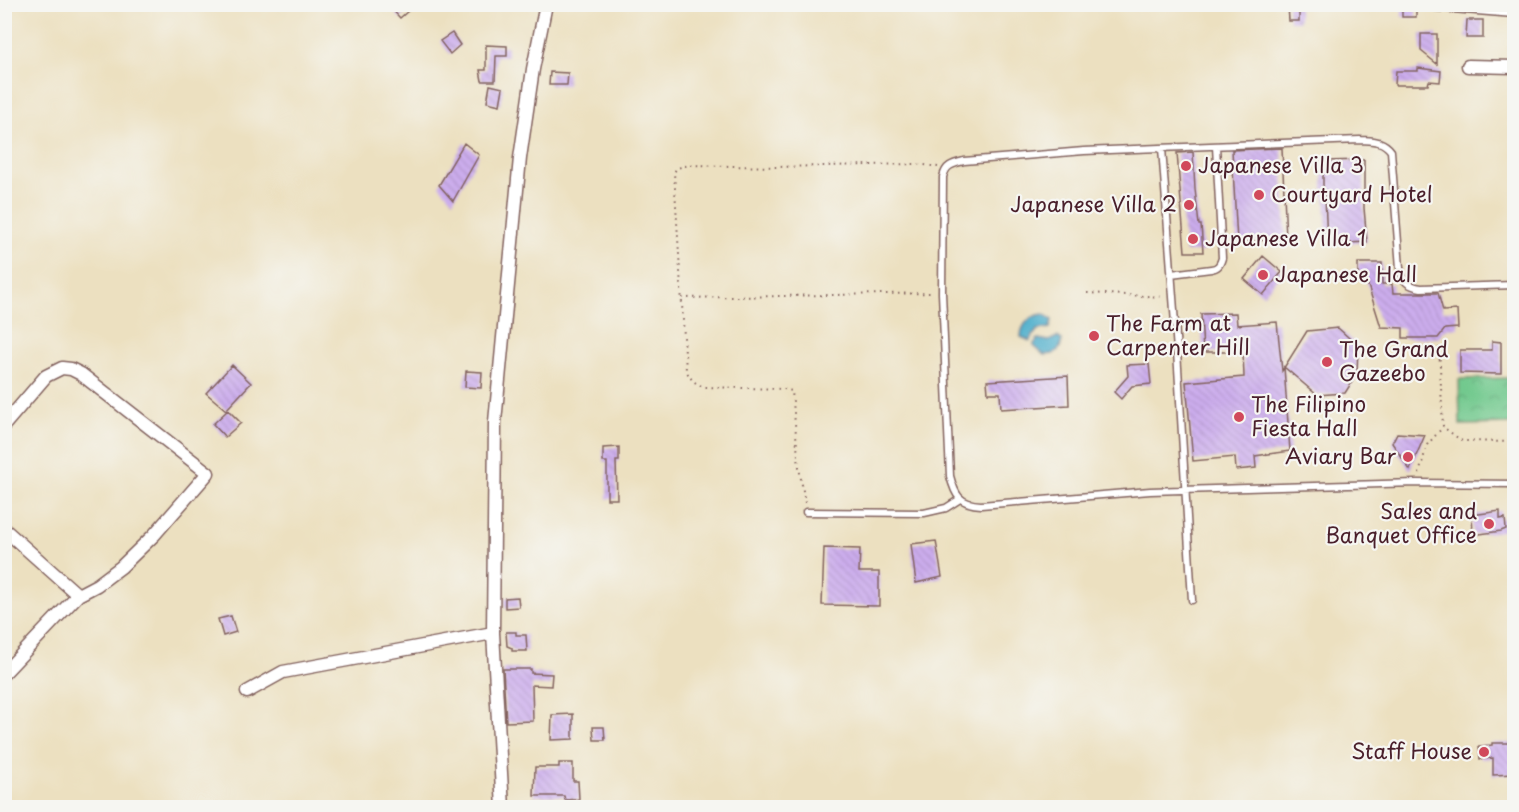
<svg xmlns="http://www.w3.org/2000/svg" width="1519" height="812" font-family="'Playpen Sans',sans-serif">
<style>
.park{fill:url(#park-crowns);stroke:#5e745c;stroke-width:1.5}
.water{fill:#4cadcb;stroke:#4b667b;stroke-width:1.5}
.building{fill:url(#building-back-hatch)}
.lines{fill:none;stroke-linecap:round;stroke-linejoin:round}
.service-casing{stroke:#83635f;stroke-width:9}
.minor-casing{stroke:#83635f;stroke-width:15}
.path{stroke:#83635f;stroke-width:2;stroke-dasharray:1.5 4.5;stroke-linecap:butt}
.service{stroke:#fff;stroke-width:6}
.minor{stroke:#fff;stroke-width:12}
.poi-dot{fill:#d1495b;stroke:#f6f6f2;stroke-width:2}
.labels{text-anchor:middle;stroke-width:4.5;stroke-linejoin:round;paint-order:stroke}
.poi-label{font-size:21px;fill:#4a1f2b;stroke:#f6f6f2;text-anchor:start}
</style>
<defs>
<pattern id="park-crowns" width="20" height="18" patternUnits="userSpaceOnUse" patternTransform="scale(1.5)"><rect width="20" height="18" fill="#72c98e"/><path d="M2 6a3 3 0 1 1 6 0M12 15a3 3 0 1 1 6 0" fill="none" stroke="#64ac7b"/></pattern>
<pattern id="building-back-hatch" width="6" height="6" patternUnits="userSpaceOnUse" patternTransform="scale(1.5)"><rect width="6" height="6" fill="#ccaded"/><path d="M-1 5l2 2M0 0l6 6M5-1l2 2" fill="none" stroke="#b194cb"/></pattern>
</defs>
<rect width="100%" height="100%" fill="#f6f6f2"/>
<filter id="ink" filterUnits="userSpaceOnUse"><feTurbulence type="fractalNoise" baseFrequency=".0167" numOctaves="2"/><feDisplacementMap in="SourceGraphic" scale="12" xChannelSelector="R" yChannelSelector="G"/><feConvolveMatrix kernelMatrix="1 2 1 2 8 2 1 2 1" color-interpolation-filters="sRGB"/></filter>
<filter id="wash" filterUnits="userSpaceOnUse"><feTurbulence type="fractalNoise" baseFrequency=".008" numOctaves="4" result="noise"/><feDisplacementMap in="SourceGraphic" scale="24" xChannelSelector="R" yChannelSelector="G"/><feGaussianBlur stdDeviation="1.35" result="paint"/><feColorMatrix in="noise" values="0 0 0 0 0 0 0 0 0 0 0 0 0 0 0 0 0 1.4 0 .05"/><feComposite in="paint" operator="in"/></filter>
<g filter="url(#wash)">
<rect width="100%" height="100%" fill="#ece0c0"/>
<path class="park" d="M1514 378V424L1460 425 1459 379Z"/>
<path class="water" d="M1044 314 1052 320 1050 328 1037 330 1030 341 1021 337C1021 324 1031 315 1044 314Z
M1057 337 1062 340 1060 348 1053 354 1044 355 1034 346V344L1038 339 1049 341Z"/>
<g id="blocks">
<path class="building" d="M387 4H402L408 11 400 18Z
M1288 5H1299V21H1289Z
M1402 6H1416V17H1402Z
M1467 20H1483V38H1466Z
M452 33 460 45 450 54 440 41Z
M1421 34H1437V64L1421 51Z
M486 45 507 46V56H496L495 81H482L480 70H486Z
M1418 68 1441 71 1440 82 1429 81 1428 85H1395L1396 71H1418Z
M550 72 568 73 567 85H549Z
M490 85 503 88 500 105 487 102Z
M464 143 479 155 453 201 439 185Z
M1282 148 1286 239 1237 242 1232 150Z
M1193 152 1195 189 1199 225H1201L1203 252H1185L1177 153Z
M1364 160V208L1367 242 1327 244 1325 196H1323V161Z
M1263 256 1282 272 1263 295 1244 279Z
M1358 263H1382V284H1392L1393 293H1438L1443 311 1457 310 1458 328 1445 329 1438 338H1403V328L1381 327 1366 279H1358Z
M1236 313 1237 325 1277 322 1282 371 1307 331 1338 328 1358 346 1357 374 1345 393 1317 395 1284 367 1290 451 1255 456 1256 468 1236 470 1235 457 1193 461 1186 382 1244 377 1243 352H1203L1201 314Z
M1492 341 1501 342V374L1460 373V350H1492Z
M1149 364 1151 384 1132 386 1121 399 1114 392 1128 376 1127 365Z
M232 365 251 383 226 410 206 393Z
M466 371 482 372 481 388 465 387Z
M1068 376 1069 405 1001 409 1000 393H988L987 381Z
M228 410 241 423 225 437 213 424Z
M1397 433 1425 435 1410 470 1392 443Z
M619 447V461H616L617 499H607V462H603V448Z
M1500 511V519L1505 518 1506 529 1501 531 1473 535 1472 515Z
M936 541 942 577 916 583 911 544Z
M824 548 860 549 859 572H879V606L822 605Z
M518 597 519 607 505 608V598Z
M231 616 236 632 223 636 218 619Z
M506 632H516V635H526L527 651H512V648L507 646Z
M503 669H531V673L552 674 551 686 532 685 533 721 506 722Z
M573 714V739L551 740 552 715Z
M593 727H604L605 740H594Z
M1492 743H1515V774L1493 775V758L1480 759 1479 746 1492 745Z
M559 763H573V781H578L579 799 565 800 564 796H534L535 767H559Z"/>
</g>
</g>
<g filter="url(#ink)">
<use href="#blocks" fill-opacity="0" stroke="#83635f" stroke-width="1.5"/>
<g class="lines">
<defs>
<path id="service" d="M1162 148 1177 351 1192 600
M1171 274 1211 269C1218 268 1220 265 1222 258L1216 146
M1514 285 1421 288C1408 286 1403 282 1400 268L1391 151C1383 140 1373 141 1360 140L1084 151 964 161C952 164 946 165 943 177L942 293 950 476C955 495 959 504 981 505L1150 491 1416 483 1514 484
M806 512 924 513 946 508 960 499"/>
<path id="minor" d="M1428 4 1514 11
M1010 5V4
M1468 66 1514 67
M4 425 46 376 62 368 71 369 81 374 208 473 154 535 121 567 97 585 78 595 4 673
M4 529 78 595
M247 692 283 672 493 633
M503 808 493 633 495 422 520 158 533 69 546 4"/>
</defs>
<use href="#service" class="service-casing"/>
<use href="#minor" class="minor-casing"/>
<path class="path" d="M1087 293 1164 297
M682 298 933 293
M1439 347 1443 427 1462 441 1514 442
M1419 474 1427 445 1443 427
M805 503 799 467 792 391 784 389 705 387C695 384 691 380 686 370L674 172 677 168 689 165 776 167 918 164 938 167"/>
<use href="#service" class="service"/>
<use href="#minor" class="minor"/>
</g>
</g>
<g class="poi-dot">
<circle cx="1186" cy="166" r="6"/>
<circle cx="1259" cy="195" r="6"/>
<circle cx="1189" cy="205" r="6"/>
<circle cx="1193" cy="239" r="6"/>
<circle cx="1263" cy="275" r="6"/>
<circle cx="1094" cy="336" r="6"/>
<circle cx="1327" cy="362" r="6"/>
<circle cx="1239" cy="417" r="6"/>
<circle cx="1408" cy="457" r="6"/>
<circle cx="1489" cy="524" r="6"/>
<circle cx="1484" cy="752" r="6"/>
</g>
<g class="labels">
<g class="poi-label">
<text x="1198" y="173">Japanese Villa 3</text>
<text x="1271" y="202">Courtyard Hotel</text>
<text x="1177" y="212" text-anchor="end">Japanese Villa 2</text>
<text x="1205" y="246">Japanese Villa 1</text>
<text x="1275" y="282">Japanese Hall</text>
<text x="1106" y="331">The Farm at<tspan x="1106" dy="24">Carpenter Hill</tspan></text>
<text x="1339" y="357">The Grand<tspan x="1339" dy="24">Gazeebo</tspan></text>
<text x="1251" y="412">The Filipino<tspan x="1251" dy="24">Fiesta Hall</tspan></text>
<text x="1396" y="464" text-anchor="end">Aviary Bar</text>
<text x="1477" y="519" text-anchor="end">Sales and<tspan x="1477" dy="24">Banquet Office</tspan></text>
<text x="1472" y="759" text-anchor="end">Staff House</text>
</g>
</g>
<rect width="1519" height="812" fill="none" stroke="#f6f6f2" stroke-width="24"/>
</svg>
